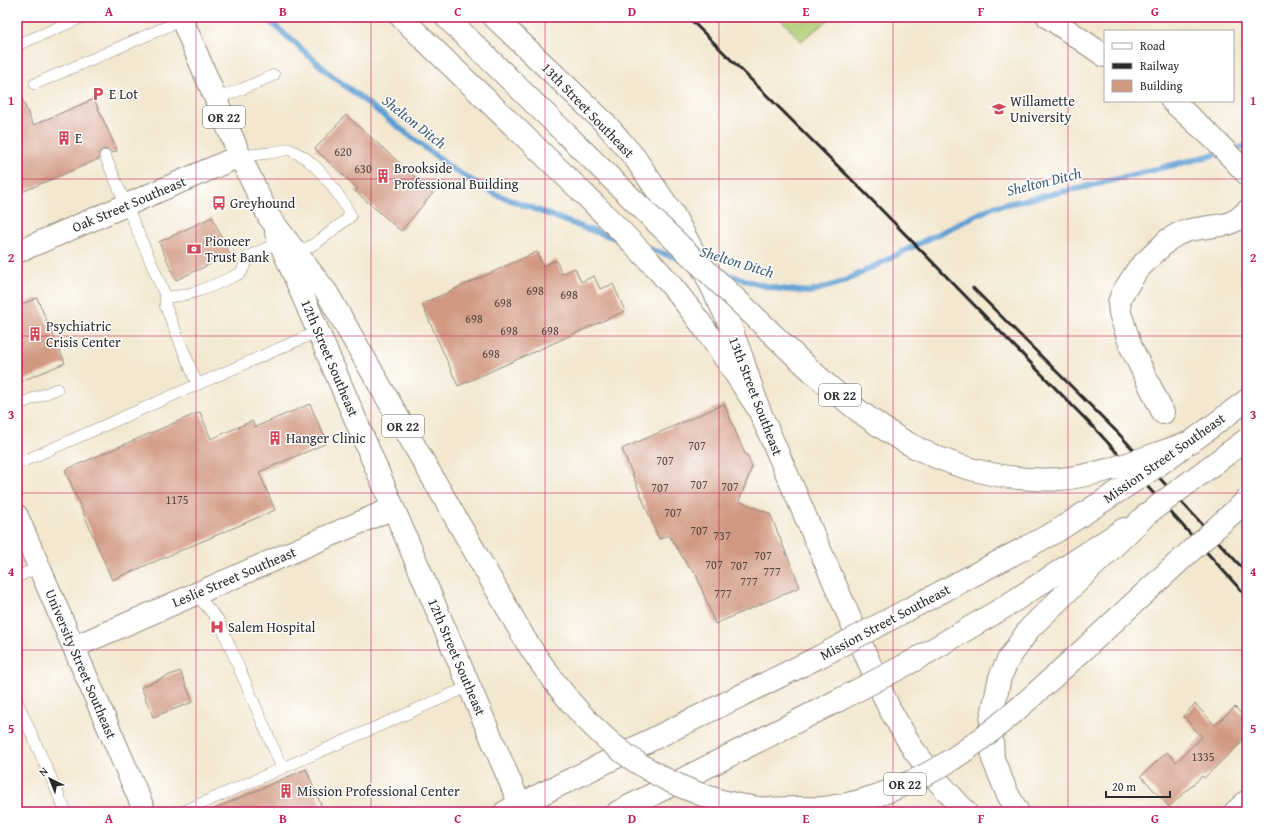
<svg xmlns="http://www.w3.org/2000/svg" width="1264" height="829" font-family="'Gentium Book Plus',serif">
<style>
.green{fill:#afcd74;stroke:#6d7c50}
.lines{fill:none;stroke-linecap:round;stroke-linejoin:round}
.stream{stroke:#619fd3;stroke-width:6}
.building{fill:#d19881}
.service-casing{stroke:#8f897d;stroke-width:12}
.minor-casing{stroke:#8f897d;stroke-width:24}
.tertiary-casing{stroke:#8f897d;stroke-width:24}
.secondary-casing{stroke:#8f897d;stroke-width:24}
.trunk-casing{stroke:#8f897d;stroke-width:24}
.service{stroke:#fff;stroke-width:11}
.minor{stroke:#fff;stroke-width:22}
.tertiary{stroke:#fff;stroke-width:22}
.secondary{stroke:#fff;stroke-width:22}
.trunk{stroke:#fff;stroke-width:22}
.rail{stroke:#2b2b2b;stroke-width:3}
.secondary-bridge-casing{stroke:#8f897d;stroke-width:24;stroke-linecap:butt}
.trunk-bridge-casing{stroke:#8f897d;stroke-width:24;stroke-linecap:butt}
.secondary-bridge{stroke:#fff;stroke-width:22}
.trunk-bridge{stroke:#fff;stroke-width:22}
.grid{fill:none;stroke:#c2185b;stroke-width:1;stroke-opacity:0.55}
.labels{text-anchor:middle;stroke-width:3;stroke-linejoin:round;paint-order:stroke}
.number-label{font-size:12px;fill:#544640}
.shield{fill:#fff;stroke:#6b6b6b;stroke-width:1}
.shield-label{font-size:13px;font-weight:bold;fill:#2b2b2b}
.poi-label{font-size:14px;fill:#2b2b2b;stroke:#fff;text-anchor:start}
.street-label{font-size:14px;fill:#2b2b2b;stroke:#fff}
.water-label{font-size:15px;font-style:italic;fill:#435f77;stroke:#fff}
.neatline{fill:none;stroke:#c2185b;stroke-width:1.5}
.grid-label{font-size:13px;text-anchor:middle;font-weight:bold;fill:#c2185b}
</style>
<rect width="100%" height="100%" fill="#fff"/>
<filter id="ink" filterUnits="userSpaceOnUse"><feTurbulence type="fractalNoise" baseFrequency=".025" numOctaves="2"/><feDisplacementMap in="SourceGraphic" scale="8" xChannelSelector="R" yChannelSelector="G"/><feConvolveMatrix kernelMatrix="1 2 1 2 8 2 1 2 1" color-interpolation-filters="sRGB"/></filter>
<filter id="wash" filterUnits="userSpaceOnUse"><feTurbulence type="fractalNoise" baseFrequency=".012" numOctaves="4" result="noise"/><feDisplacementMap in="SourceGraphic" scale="16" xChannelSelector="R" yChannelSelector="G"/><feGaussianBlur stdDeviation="0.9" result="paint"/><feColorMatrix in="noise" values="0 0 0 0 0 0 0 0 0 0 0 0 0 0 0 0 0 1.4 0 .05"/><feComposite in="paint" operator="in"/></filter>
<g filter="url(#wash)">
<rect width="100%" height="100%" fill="#f3e7cf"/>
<path class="green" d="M779 17H832L801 41Z"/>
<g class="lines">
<path class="stream" d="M265 17 330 74 454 170 495 194 587 229 618 239
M1232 151 1247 145
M649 249 684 260
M718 271 757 284 780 289 810 292 843 282 940 233 993 207 1093 185 1221 153"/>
</g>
<g id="blocks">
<path class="building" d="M17 87 33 125 94 99 117 151 112 153 109 150 103 149 99 152V159L17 194Z
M346 115 433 193 401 231 355 191 358 189 315 149Z
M212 217 230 255 176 280 159 242Z
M537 252 543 266 556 260 562 274 575 268 581 282 594 276 600 289 613 284 625 311 458 386 422 304Z
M37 298 65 363 17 383V306Z
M310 404 327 443 259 472 275 510 112 580 65 470 200 412 211 439 252 421 255 427Z
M724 404 745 454 747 455 752 467 739 501 770 514 800 587 715 624 696 574 688 566 669 535 659 539 622 449Z
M180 671 193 702 153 717 141 687Z
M1195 704 1215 725 1235 707 1247 720V737L1204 778 1202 776 1169 807 1141 776 1167 752 1176 762 1202 737 1183 716Z
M306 769 324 812H207Z"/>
</g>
</g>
<g filter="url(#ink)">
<use href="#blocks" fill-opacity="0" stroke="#8f897d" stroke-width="1"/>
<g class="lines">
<defs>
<path id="service" d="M17 45 83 17
M35 84 182 20
M216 99 242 89 274 75
M105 156 166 297C194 296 216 284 241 273L249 256 284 240
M240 156 270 153 289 149C296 153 304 156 310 162 328 177 340 196 351 216L319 241 295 255
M166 297 165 305 197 384
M17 405 57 389
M17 464 319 331
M17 577 39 567
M196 594 219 621 282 768
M17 701 66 812
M182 812 470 686"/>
<path id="minor" d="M17 252 240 156
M1163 413 1131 347 1120 313 1119 303 1122 294 1138 269 1168 240 1178 234 1189 230 1228 224 1238 219 1247 211
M17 516 145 812
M74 647 393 508
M1235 812 1247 801"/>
<path id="tertiary" d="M1048 17 1105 56
M1172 101 1213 138 1247 174"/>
<path id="secondary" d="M494 17 605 123 635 158 673 214 706 275 726 316 741 355 759 410 889 708 913 749 935 778 966 812
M276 233 523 812
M892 618 1057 531
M913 661 1003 608 1124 529
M505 812 819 657
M618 812 839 700"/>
<path id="trunk" d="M181 17 240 156 269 217 327 293 526 641
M401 17C462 77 525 136 586 196 615 225 644 253 670 284 703 323 731 367 759 410
M446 17 566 134
M1191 442 1247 400
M1018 812 1007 793 993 759 991 720 1000 677 1008 660 1029 629 1147 514"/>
</defs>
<use href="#service" class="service-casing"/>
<use href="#minor" class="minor-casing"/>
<use href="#tertiary" class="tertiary-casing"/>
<use href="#secondary" class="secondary-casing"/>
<use href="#trunk" class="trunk-casing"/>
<use href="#service" class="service"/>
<use href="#minor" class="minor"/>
<use href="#tertiary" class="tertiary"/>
<use href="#secondary" class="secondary"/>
<use href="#trunk" class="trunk"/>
<path class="rail" d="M688 17 865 193 1100 434 1247 597
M973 288 1119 434 1247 573"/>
<defs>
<path id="secondary-bridge" d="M1057 531 1157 466 1183 447
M819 657 892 618
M839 700 913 661"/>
<path id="trunk-bridge" d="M566 134C628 195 689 255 752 314 801 362 861 422 923 451 964 471 1014 482 1060 479 1105 475 1148 456 1191 442
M1147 514 1247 439
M526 641C551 680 580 718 616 747 656 779 707 802 758 808 772 809 785 808 799 808 809 808 820 809 830 807 870 802 921 780 954 758 1000 728 1041 688 1081 652 1136 601 1191 550 1247 500"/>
</defs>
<use href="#secondary-bridge" class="secondary-bridge-casing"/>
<use href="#trunk-bridge" class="trunk-bridge-casing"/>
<use href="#secondary-bridge" class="secondary-bridge"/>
<use href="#trunk-bridge" class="trunk-bridge"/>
</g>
</g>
<path class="grid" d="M196 17V812M371 17V812M545 17V812M719 17V812M893 17V812M1068 17V812M17 179H1247M17 336H1247M17 493H1247M17 650H1247"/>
<defs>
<symbol id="parking-bare" viewBox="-9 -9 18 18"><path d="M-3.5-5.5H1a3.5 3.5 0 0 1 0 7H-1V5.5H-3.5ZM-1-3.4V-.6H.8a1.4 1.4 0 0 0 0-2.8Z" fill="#d1495b" stroke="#fff" stroke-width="2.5" paint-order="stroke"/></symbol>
<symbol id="university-bare" viewBox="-9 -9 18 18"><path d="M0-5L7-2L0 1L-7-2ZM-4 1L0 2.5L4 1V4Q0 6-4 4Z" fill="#d1495b" stroke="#fff" stroke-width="2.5" paint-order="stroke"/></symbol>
<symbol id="building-bare" viewBox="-9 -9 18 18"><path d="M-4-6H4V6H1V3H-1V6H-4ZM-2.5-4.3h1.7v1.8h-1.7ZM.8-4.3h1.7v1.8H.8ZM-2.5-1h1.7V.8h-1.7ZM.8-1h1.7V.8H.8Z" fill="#d1495b" stroke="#fff" stroke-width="2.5" paint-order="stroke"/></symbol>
<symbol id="bus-bare" viewBox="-9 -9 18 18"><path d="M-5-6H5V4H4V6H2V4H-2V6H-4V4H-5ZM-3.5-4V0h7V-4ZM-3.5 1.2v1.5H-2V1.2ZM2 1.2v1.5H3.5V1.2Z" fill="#d1495b" stroke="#fff" stroke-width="2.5" paint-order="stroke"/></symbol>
<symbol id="bank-bare" viewBox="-9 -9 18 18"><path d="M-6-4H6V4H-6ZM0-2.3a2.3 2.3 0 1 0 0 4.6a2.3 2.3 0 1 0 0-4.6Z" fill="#d1495b" stroke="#fff" stroke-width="2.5" paint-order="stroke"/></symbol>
<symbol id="hospital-bare" viewBox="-9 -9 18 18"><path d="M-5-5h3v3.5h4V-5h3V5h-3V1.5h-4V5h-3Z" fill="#d1495b" stroke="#fff" stroke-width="2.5" paint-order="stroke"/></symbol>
</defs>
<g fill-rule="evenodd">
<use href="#parking-bare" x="88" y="84" width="20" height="20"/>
<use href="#university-bare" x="989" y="99" width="20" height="20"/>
<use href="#building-bare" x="54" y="128" width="20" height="20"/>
<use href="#building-bare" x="373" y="166" width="20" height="20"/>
<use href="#bus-bare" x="209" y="193" width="20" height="20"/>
<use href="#bank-bare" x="184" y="239" width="20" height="20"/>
<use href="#building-bare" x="25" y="324" width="20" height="20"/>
<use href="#building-bare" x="265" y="428" width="20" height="20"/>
<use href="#hospital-bare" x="207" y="617" width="20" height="20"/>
<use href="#building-bare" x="276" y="781" width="20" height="20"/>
</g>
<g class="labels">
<g class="number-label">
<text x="343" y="156">620</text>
<text x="363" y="173">630</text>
<text x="535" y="295">698</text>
<text x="569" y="299">698</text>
<text x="503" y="307">698</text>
<text x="474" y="323">698</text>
<text x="509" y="335">698</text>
<text x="550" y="335">698</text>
<text x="491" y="358">698</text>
<text x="697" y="450">707</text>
<text x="665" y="465">707</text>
<text x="699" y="489">707</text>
<text x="730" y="491">707</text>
<text x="660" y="492">707</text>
<text x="177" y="504">1175</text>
<text x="673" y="517">707</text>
<text x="699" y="535">707</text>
<text x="722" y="540">737</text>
<text x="763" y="560">707</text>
<text x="714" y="569">707</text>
<text x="739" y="570">707</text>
<text x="772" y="576">777</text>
<text x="749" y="586">777</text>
<text x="723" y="598">777</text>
<text x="1203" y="761">1335</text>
</g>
<g class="shield">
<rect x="203" y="106" width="42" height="22" rx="3"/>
<rect x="819" y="384" width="42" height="22" rx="3"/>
<rect x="382" y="415" width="42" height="22" rx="3"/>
<rect x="884" y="773" width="42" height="22" rx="3"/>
</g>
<g class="shield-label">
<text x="224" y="122">OR 22</text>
<text x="840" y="400">OR 22</text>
<text x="403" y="431">OR 22</text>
<text x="905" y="789">OR 22</text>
</g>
<g class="poi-label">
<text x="109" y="99">E Lot</text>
<text x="1010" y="106">Willamette<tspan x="1010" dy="16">University</tspan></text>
<text x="75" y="143">E</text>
<text x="394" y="173">Brookside<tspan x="394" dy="16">Professional Building</tspan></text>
<text x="230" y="208">Greyhound</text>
<text x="205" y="246">Pioneer<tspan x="205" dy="16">Trust Bank</tspan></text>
<text x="46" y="331">Psychiatric<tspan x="46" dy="16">Crisis Center</tspan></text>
<text x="286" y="443">Hanger Clinic</text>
<text x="228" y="632">Salem Hospital</text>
<text x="297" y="796">Mission Professional Center</text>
</g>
<g class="street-label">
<text transform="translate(588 110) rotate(46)" y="5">13th Street Southeast</text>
<text transform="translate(129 204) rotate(-23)" y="5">Oak Street Southeast</text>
<text transform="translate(330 358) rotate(67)" y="5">12th Street Southeast</text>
<text transform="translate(756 396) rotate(69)" y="5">13th Street Southeast</text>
<text transform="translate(1164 458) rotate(-35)" y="5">Mission Street Southeast</text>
<text transform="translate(234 577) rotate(-23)" y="5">Leslie Street Southeast</text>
<text transform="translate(885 622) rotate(-28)" y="5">Mission Street Southeast</text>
<text transform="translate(457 657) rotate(67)" y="5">12th Street Southeast</text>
<text transform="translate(81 664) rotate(67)" y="5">University Street Southeast</text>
</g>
<g class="water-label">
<text transform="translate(414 122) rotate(38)" y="5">Shelton Ditch</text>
<text transform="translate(1044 182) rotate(-14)" y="5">Shelton Ditch</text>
<text transform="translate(737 262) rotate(17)" y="5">Shelton Ditch</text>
</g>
</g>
<rect width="1264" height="829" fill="none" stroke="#fff" stroke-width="44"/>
<rect x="1104" y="30" width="130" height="72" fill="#ffffff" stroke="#aaaaaa"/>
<rect x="1112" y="43" width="20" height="6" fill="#ffffff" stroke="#aaaaaa"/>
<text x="1140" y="50" font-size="12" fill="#2b2b2b">Road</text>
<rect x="1112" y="63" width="20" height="6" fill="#2b2b2b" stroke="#aaaaaa"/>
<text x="1140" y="70" font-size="12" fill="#2b2b2b">Railway</text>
<rect x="1112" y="80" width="20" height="12" fill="#d19881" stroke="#aaaaaa"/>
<text x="1140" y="90" font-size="12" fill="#2b2b2b">Building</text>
<g transform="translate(50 779) rotate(317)" stroke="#ffffff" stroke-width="3" paint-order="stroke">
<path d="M0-3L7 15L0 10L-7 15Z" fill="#2b2b2b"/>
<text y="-6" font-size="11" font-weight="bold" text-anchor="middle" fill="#2b2b2b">N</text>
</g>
<path d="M1106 791v6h64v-6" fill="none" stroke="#2b2b2b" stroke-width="2"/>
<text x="1112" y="791" font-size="12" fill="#2b2b2b" stroke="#ffffff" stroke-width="3" paint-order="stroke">20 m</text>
<rect x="22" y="22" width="1220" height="785" class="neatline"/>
<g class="grid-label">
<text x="109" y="16">A</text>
<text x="283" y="16">B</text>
<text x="458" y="16">C</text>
<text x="632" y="16">D</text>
<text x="806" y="16">E</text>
<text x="981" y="16">F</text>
<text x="1155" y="16">G</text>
<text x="11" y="105">1</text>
<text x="1253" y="105">1</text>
<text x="11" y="262">2</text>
<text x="1253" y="262">2</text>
<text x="11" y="419">3</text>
<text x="1253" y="419">3</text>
<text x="11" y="576">4</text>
<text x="1253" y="576">4</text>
<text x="11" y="733">5</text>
<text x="1253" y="733">5</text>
<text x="109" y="823">A</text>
<text x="283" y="823">B</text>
<text x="458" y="823">C</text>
<text x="632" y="823">D</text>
<text x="806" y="823">E</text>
<text x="981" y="823">F</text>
<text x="1155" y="823">G</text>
</g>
</svg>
